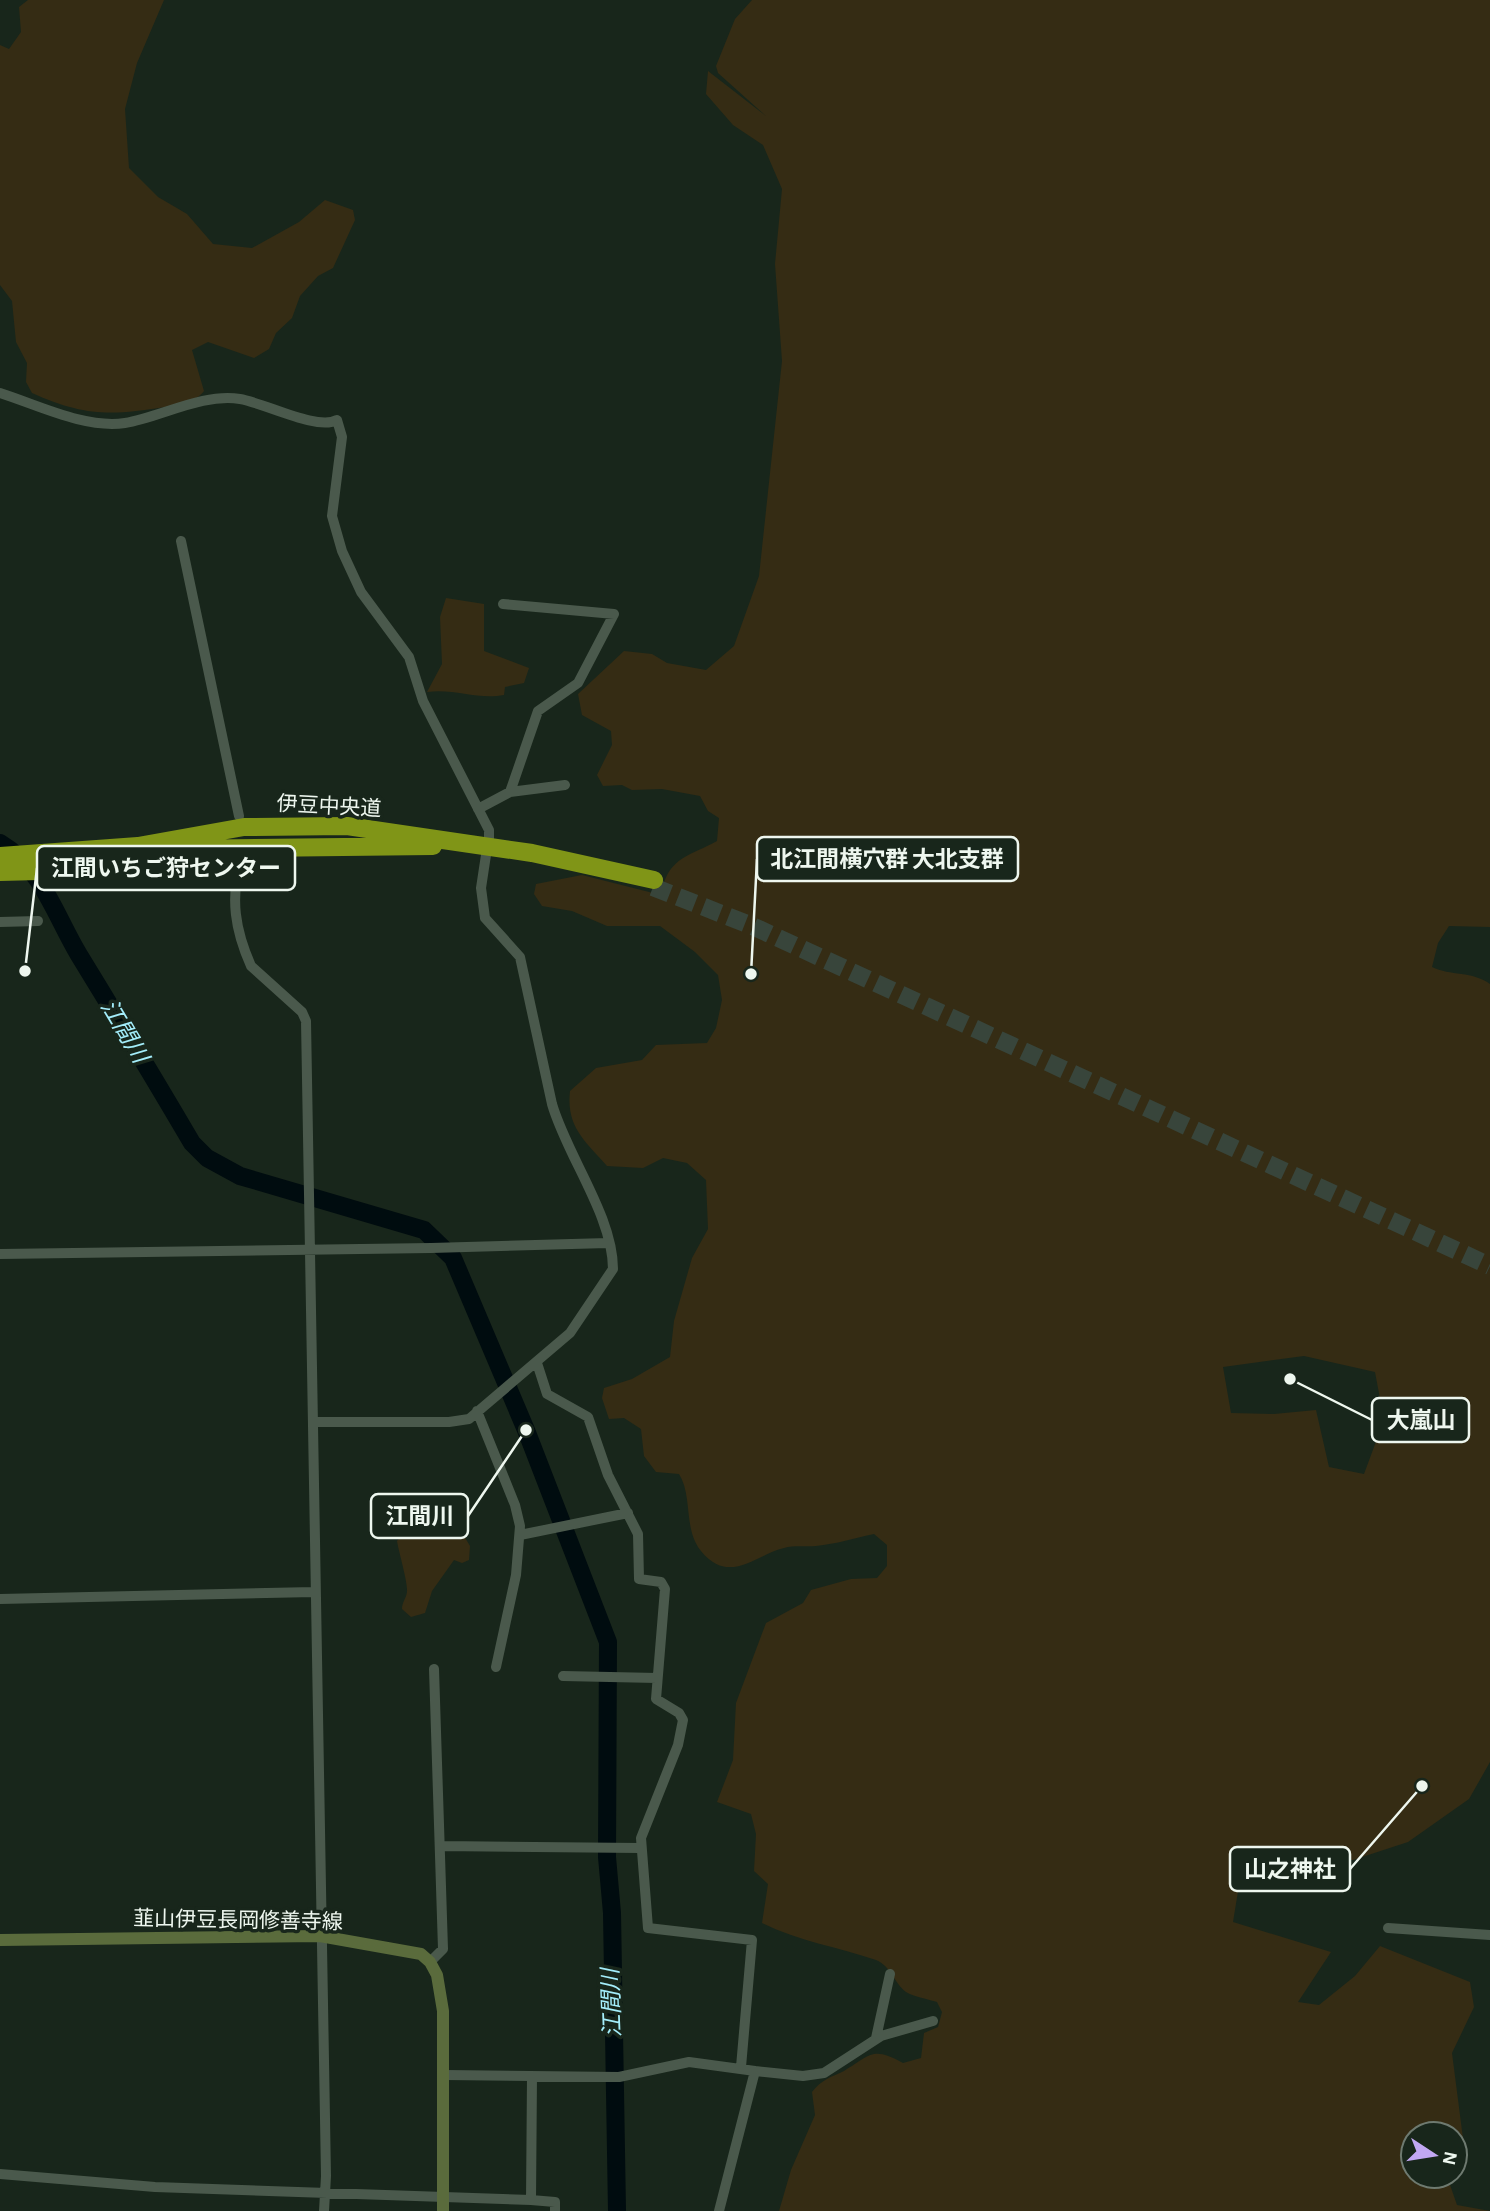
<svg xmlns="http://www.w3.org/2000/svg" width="1490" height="2211" font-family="'Alegreya Sans','Noto Sans JP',sans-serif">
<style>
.green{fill:#352c14;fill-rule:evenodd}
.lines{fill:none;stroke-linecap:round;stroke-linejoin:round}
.river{stroke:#000c0f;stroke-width:18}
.motorway-tunnel{stroke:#38453b;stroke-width:18;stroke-dasharray:18 9;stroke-linecap:butt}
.minor{stroke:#4a594c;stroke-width:10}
.secondary{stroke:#5a6b3c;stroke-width:12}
.motorway{stroke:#809517;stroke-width:18}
.labels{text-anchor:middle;stroke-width:7;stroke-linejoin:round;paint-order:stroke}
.street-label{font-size:21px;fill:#eef7ef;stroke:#18261b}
.water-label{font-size:23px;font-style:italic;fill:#a4eefb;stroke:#18261b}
.leader{fill:none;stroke:#eef7ef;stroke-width:2.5}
.callout-dot{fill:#eef7ef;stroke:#18261b;stroke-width:2.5}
.callout{fill:#18261b;stroke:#eef7ef;stroke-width:2.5}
.callout-label{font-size:23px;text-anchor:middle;font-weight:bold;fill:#eef7ef}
</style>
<rect width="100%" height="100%" fill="#18261b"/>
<path class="green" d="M28 0H164L137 63 125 109 129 168 158 197 187 214 213 244 252 248 299 222 325 200 353 210 355 220 333 268 318 276 300 296 292 318 276 333 269 349 254 358 208 342 192 350 204 391C196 402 177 405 165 407 110 416 83 416 32 393L26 382 27 363 16 342 12 301 0 285V45L9 49 21 32 19 7Z
M752 0H1490V927L1449 926 1438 943 1432 967C1450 976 1473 971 1490 984V1762L1469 1799 1408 1842 1353 1860 1270 1862 1240 1879 1233 1922 1331 1952 1298 2002 1319 2005 1355 1976 1380 1946 1470 1982 1474 2007 1452 2053 1465 2154 1455 2169V2134H1413V2176H1450L1448 2179 1457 2205 1490 2211H779L791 2170 815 2115 812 2092C821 2080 831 2077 844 2071 871 2055 872 2046 903 2063L921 2058 924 2033 938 2027 942 2012 937 2002C928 1999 914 1997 906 1992 894 1983 891 1966 876 1960 838 1947 798 1941 762 1923L768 1884 754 1871 756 1834 751 1814 717 1802 733 1760 736 1703 766 1623 803 1603 811 1590 851 1579 877 1578 887 1566V1545L874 1534C855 1538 836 1544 816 1546 806 1547 794 1545 784 1548 757 1554 729 1586 701 1551 683 1529 693 1496 679 1474L656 1472 644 1456 641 1429 624 1418 609 1419 602 1398 604 1388 632 1379 670 1357 674 1321 692 1258 708 1229 706 1180 687 1163 663 1158 643 1168 607 1166C585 1141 566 1127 570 1091L596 1068 642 1060 656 1045 707 1043 716 1028 722 1000 718 975 695 952 660 926H607L572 911 542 906 534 894 536 884 582 875 657 894 662 891C668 857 692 855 717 841L719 818 708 811 700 796 662 789 632 790 622 785 603 786 597 775 612 745 611 731 582 715 578 694 624 651 652 654 667 663 706 670 734 646 759 576 782 361 775 264 782 189 763 145 733 125 706 94 708 71 766 116 718 73 716 66 735 19ZM1304 1356 1375 1372 1384 1420 1364 1474 1329 1467 1316 1410 1274 1414 1231 1413 1223 1367Z
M446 598 484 604V651L529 668 524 683 505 687 504 695C477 700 454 688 427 692L442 664 440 617Z
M461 1505 469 1508 461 1531 470 1546 469 1560 462 1563 454 1560 432 1591 425 1613 411 1617 402 1609C402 1602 406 1599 407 1592 408 1583 399 1553 397 1541 410 1525 420 1519 440 1523Z"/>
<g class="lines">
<path class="river" d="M0 843C42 868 55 915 79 955 117 1017 155 1080 192 1143L207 1158 240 1176 424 1230 453 1258 526 1430 608 1642 607 1857 612 1913 617 2211"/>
<path class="motorway-tunnel" d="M653 887 750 925 1490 1266"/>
<path class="minor" d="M0 393C38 405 85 429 125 423 161 417 202 393 240 399 265 403 317 431 337 420L342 437 332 516 342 551 361 592 409 657 423 701 489 830V839
M181 541 239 816
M510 792 565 785
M478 809 510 792 538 711 578 683 614 614 503 604
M241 861C230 898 235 930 251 966L302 1012 306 1021C311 1406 316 1791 326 2176L324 2211
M0 922 38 921
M0 1254 431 1248 608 1243
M537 1363 547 1394 588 1417 608 1475 638 1534 639 1579 661 1582 665 1589 656 1699 679 1713 683 1720 678 1745 641 1838 648 1928 752 1940 741 2067
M477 1411 515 1505 520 1526 516 1575 496 1667
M313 1422H449L469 1419 570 1333 613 1269C613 1216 567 1156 552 1104L520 957 485 918 481 888 486 855
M520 1535 628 1513
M0 1599 314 1592
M563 1676 657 1678
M441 1846 640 1848
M1388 1928 1490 1935
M430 1962 443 1949 434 1669
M876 2038 890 1974
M755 2071 803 2076 824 2073 881 2036 933 2021
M445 2075 619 2077 689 2062 755 2071 719 2211
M0 2174 155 2187 531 2200 555 2202V2211
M531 2200 532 2076"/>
<path class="secondary" d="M0 1940 320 1936 421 1954 430 1962 437 1975 443 2011V2211"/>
<path class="motorway" d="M178 849 433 846
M0 856 138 846 244 827 347 826 532 853 654 880
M0 872 118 869 192 854"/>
</g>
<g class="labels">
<g class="street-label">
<text transform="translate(329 806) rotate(3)" y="7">伊豆中央道</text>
<text transform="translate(238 1920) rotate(1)" y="7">韮山伊豆長岡修善寺線</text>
</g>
<g class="water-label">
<text transform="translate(125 1031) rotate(59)" y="8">江間川</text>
<text transform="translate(611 2003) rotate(-92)" y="8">江間川</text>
</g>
</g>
<path class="leader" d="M751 974L757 859M25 971L37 868M1290 1379L1372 1420M526 1430L468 1516M1422 1786L1350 1869"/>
<g class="callout-dot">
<circle cx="751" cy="974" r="7"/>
<circle cx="25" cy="971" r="7"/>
<circle cx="1290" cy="1379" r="7"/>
<circle cx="526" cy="1430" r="7"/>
<circle cx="1422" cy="1786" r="7"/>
</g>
<g class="callout">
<rect x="757" y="837" width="261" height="44" rx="7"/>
<rect x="37" y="846" width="258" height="44" rx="7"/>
<rect x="1372" y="1398" width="97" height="44" rx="7"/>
<rect x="371" y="1494" width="97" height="44" rx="7"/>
<rect x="1230" y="1847" width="120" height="44" rx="7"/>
</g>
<g class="callout-label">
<text x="887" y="867">北江間横穴群 大北支群</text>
<text x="166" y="876">江間いちご狩センター</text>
<text x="1421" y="1428">大嵐山</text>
<text x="420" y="1524">江間川</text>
<text x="1290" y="1877">山之神社</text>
</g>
<g transform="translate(1434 2155) rotate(102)"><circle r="33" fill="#18261b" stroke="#6e7a70" stroke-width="2"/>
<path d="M0-5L12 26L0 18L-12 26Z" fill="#c2a8f3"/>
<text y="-10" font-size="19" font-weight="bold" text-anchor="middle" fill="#eef7ef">N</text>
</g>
</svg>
